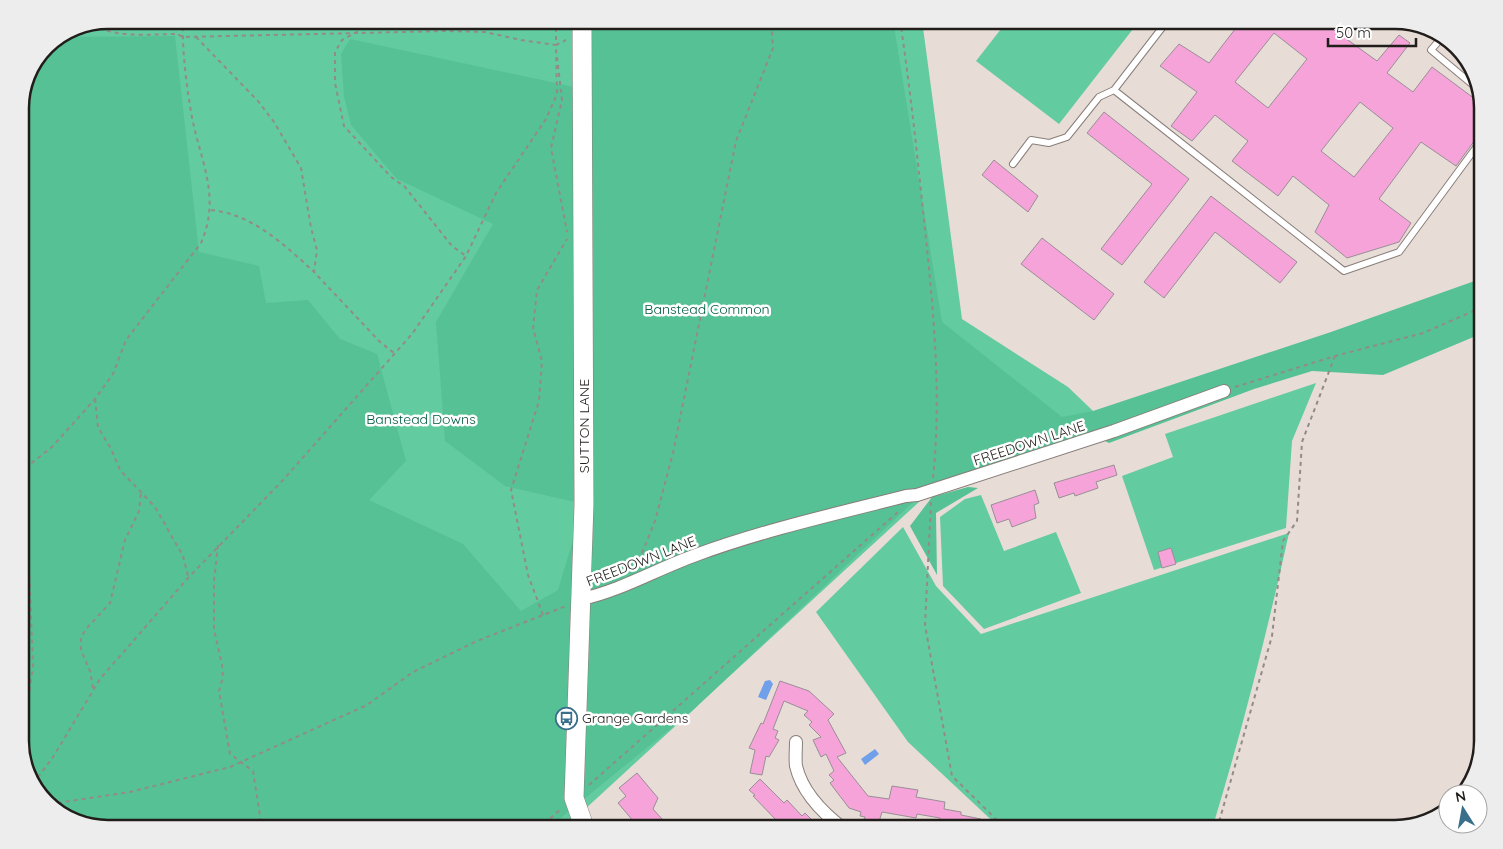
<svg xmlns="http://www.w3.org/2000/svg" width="1503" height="849" font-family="Quicksand,sans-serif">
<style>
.green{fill:#63cba0}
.forest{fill:#55c195}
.water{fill:#70a0e9}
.building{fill:#f6a3da;stroke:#998e95;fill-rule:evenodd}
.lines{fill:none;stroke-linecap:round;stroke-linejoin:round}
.lane-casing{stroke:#887e79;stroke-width:8}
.street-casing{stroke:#887e79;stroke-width:14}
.secondary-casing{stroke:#887e79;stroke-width:20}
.path{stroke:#938b87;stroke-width:2;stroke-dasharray:4 4;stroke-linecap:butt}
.lane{stroke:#fff;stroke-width:6}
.street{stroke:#fff;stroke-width:12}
.secondary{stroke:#fff;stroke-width:19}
.labels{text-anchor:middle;stroke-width:5;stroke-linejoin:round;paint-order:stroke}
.park-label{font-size:14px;fill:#005b3f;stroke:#fff}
.street-label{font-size:14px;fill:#211d1b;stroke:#fff}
.poi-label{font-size:14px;fill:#211d1b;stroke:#fff;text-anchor:start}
.rim{fill:none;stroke:#211d1b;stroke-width:2.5}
</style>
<rect width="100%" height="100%" fill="#e8dcd7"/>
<path class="green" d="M108 20H922L962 319 1068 387 1114 431 932 490 571 822 560 829H108L64 817 35 790 20 747V102L46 46 75 27Z
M1008 20H1140L1059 124 976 61Z
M1316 383 1292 441 1286 528 1154 570 1122 476 1173 457 1165 434Z
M981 495 1004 551 1056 532 1081 593 984 629 943 586 940 517 965 499Z
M903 527 936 586 981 634 1289 533C1267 633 1242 731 1212 829H1001L908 742 816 612Z"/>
<path class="forest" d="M573 20H893L942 322 1062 417 1093 411 1331 332 1483 278V333L1383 375 1312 371 1254 389 1109 443 1091 434 928 488 691 712 547 829H108L64 817 35 790 20 747V102L46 46 58 37 175 36 199 252 259 266 266 303 308 300 340 339 377 354 406 461 369 500 463 544 521 611 558 590 584 504 505 486 445 441 436 322 493 224 397 179 351 125 344 96 341 54 350 39 574 87Z
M968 487 978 488 936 513 937 575 910 526 932 497Z"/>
<path class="water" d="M770 680 773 684 766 700 758 697 765 681Z
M875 749 879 754 865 765 861 759Z"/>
<path class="building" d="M1242 20H1352L1341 35 1377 61 1399 35 1410 43 1387 73 1413 92 1432 67 1483 105V129L1456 166 1421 142 1379 199 1411 223 1399 242 1347 258 1315 232 1329 205 1293 176 1278 196 1232 161 1248 141 1215 115 1192 141 1171 126 1197 92 1160 66 1179 44 1209 63ZM1274 33 1307 59 1268 108 1235 82ZM1360 102 1393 128 1354 177 1321 151Z
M1104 112 1189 179 1122 265 1101 249 1152 184 1087 133Z
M994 160 1038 196 1028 212 982 175Z
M1211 196 1297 262 1280 283 1215 232 1164 298 1144 282Z
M1042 238 1114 294 1094 320 1021 264Z
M1114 465 1117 475 1096 482 1098 488 1075 496 1074 493 1059 498 1054 483Z
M1035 490 1039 503 1034 505 1036 518 1012 527 1009 519 997 523 991 505Z
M1171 548 1176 564 1162 568 1158 552Z
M780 681 809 691 834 714 828 720 846 753 837 757 868 796 889 799 892 786 918 790 916 797 945 802 944 809 961 812V815L981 819 979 829 962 828V826L939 822 940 818 917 814 916 818 882 812 879 822 864 819 865 817 860 816 861 812 849 808 830 783 834 780 829 775 834 771 826 754 821 757 813 740 821 737 809 725 812 722 804 715 808 711 784 701 773 729 778 731 775 738 779 740 769 757 766 756 762 775 750 773 755 750 749 748 761 723 763 724Z
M637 773 658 798 653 809 671 829H640L618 803 626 796 619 788Z
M760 779 784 803 787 800 802 816 805 813 814 822 812 824 817 829H769L777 821 753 796 755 795 749 790Z"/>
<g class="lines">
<defs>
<path id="lane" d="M1443 36 1431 50 1479 90
M1114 90 1344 271 1399 252 1483 138
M1013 164 1031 140 1049 143 1067 137 1099 97 1114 90 1168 20"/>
<path id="street" d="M582 599C622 590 657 569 696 555 764 530 835 514 906 496L917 495 1114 431 1224 391
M796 742C796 750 795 758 796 766 802 792 824 814 844 829"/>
<path id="secondary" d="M582 20 584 504 574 798 585 829"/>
</defs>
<use href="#lane" class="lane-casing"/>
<use href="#street" class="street-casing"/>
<use href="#secondary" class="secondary-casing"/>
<path class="path" d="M379 20 342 40 335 52V83L344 126 391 177 405 187 452 246 466 256
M435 20 443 30
M556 20V45
M900 20C910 87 917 153 924 220 933 306 942 392 933 478
M93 23C109 39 155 34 177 34L183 37 446 31 485 32 521 40 556 45
M196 37 258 101 274 122 301 168 311 228 317 250 314 272 380 342 394 353
M557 57 562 100 551 148 567 232
M211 210C252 214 285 245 314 272
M1235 387 1335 356 1423 333 1483 307
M95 399 98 427 111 449 120 470 155 507 183 556 188 576
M20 440 25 468 33 666 21 750
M25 468 52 447 95 399 113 374 126 340 201 243C222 195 199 159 191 112 186 82 182 50 183 20
M931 502 925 625 952 776 1006 829
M218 545 214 581V629L222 665 223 677 219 691 230 754 253 771 262 829
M636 568 655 521 673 453 736 141 773 48 771 20
M543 615 528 575 511 490 539 401 542 361 533 328 537 290 567 239
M93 688 90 671 81 650V637L87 628 110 603 125 540 139 511 141 492
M33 784 53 757 100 679 188 578 284 479 412 334 466 256 496 193 546 119 557 94 556 45 566 40
M589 785 898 512
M50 804 130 792 230 767 367 705 413 672 477 641 566 606
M538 829 561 809
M1217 829 1272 636 1283 541 1297 521 1302 442 1335 356"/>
<use href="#lane" class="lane"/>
<use href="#street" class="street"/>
<use href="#secondary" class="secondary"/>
</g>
<defs>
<symbol id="bus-ring" viewBox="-11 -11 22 22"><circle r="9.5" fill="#fff" stroke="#396f8a" stroke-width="1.5"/><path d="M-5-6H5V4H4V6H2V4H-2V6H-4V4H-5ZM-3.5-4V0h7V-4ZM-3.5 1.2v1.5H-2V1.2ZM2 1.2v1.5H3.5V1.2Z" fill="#396f8a"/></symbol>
</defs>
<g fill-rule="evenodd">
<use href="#bus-ring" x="554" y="706" width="25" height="25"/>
</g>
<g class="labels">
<g class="park-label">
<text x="707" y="314">Banstead Common</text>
<text x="421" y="424">Banstead Downs</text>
</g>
<g class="street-label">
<text transform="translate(584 426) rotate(-90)" y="5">SUTTON LANE</text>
<text transform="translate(1029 443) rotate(-18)" y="5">FREEDOWN LANE</text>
<text transform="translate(641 561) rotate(-21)" y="5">FREEDOWN LANE</text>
</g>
<g class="poi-label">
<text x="582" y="723">Grange Gardens</text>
</g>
</g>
<path d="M0 0H1503V849H0ZM108 29H1395A79 79 0 0 1 1474 108V741A79 79 0 0 1 1395 820H108A79 79 0 0 1 29 741V108A79 79 0 0 1 108 29Z" fill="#ededed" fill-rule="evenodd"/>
<path class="rim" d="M108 29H1395A79 79 0 0 1 1474 108V741A79 79 0 0 1 1395 820H108A79 79 0 0 1 29 741V108A79 79 0 0 1 108 29Z"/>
<g transform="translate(1463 809) rotate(349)"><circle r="24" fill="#ffffff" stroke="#a6a5a4"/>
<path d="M0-4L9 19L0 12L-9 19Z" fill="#396f8a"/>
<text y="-8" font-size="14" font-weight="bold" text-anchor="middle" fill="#211d1b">N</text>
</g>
<path d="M1328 38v8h88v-8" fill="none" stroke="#211d1b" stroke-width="2.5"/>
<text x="1336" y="38" font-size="15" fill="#211d1b" stroke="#ffffff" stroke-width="4" paint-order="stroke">50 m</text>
</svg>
